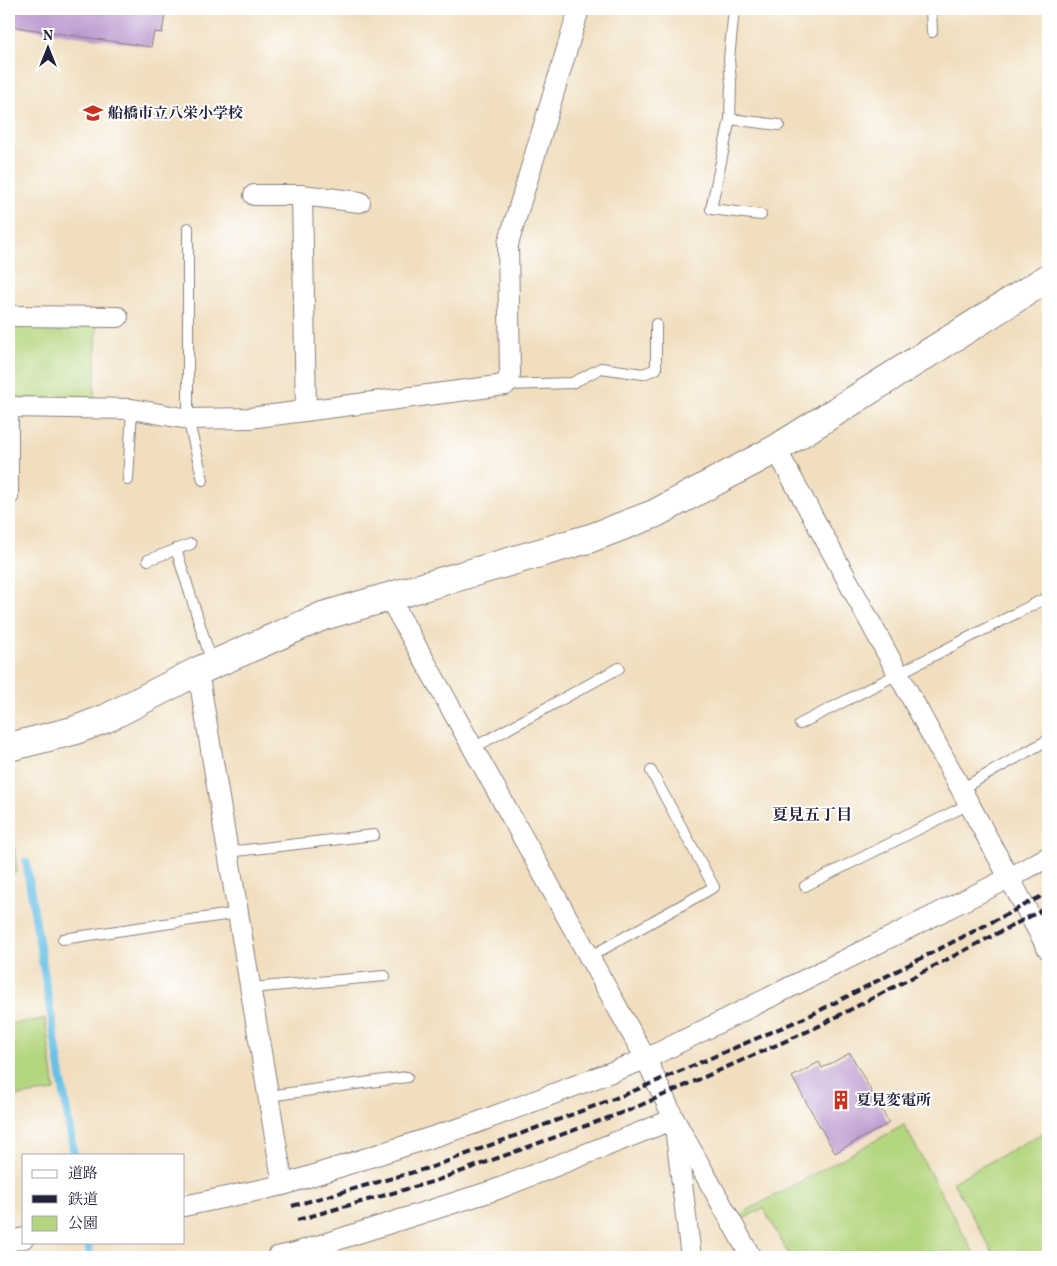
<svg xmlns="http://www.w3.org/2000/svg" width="1057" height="1266" font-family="Vollkorn,'Noto Serif JP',serif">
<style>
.green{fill:#b2d57d;stroke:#6a7c5c}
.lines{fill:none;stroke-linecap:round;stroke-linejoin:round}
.stream{stroke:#6bc1e7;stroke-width:8}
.building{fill:#b895cc}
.lane-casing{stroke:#89807c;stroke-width:12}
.street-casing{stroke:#89807c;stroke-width:22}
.secondary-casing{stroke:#89807c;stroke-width:30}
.lane{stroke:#fff;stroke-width:10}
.street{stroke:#fff;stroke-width:20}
.secondary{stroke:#fff;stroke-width:28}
.rail{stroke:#22223b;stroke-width:4;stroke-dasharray:8 4;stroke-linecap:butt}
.labels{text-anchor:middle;stroke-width:4;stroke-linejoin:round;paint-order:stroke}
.poi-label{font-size:15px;font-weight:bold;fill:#22223b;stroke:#fff;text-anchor:start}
.neighbourhood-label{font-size:16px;font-weight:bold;fill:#22223b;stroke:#fff}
</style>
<rect width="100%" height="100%" fill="#fff"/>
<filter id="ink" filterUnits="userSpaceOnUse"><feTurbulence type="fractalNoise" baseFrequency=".02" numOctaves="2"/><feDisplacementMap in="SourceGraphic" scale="10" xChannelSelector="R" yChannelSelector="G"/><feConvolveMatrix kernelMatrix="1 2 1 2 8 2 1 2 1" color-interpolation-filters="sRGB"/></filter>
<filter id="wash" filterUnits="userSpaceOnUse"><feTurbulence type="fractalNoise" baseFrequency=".0096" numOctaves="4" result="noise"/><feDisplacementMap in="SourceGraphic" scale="20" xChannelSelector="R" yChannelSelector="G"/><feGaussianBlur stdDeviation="1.12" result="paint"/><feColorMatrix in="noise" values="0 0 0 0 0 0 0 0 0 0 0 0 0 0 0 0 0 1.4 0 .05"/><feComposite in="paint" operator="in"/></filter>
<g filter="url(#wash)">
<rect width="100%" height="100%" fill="#f0debe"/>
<path class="green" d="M9 323 97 326 94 401 9 398Z
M9 804 17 872 9 873Z
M45 1019 55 1091 9 1097V1024Z
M904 1125 976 1257H790L763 1208 740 1221 737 1216Z
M1048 1130V1257H995L953 1182Z"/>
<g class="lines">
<path class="stream" d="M26 862 74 1155
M88 1242 90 1257"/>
</g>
<g id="blocks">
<path class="building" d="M9 9H166L162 33 154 32 151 47 9 26Z
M850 1053 889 1123 835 1153 792 1077 819 1062 822 1068Z"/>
</g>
</g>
<g filter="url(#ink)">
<use href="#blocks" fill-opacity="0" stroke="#89807c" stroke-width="1"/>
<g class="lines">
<defs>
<path id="lane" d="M734 9 729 59 731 84 730 119 711 209 761 215
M931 9 932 32
M730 119 779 125
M188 228V419L203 480
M505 385 572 383 586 376 601 368 643 374 656 369V324
M13 407V498
M128 480 132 409
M176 549 212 663
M148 560 191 544
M800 724 1044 599
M473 748 619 668
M961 789 1048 740
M228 852 374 835
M805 886 969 804
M63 939 238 913
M589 957 714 887 651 771
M251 988 385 976
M268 1096 407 1077"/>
<path id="street" d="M254 195H302L360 202
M302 195 306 411
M9 316 118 317
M9 407 132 409 188 419 250 418 505 385 510 374 508 244 579 9
M776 449 1048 949
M389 597 646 1059 674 1119 751 1257
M198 671 283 1185
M184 1206 283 1185 476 1123 646 1059 1009 878 1048 857
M9 1241 24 1238
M277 1257 295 1253 495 1190 674 1119 691 1257"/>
<path id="secondary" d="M9 747 73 731 107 718 198 671 323 616 591 538 654 514 776 449 1048 278"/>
</defs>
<use href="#lane" class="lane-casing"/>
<use href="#street" class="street-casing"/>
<use href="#secondary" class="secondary-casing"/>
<use href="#lane" class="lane"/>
<use href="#street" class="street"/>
<use href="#secondary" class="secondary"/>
<path class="rail" d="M292 1206 432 1167 624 1095 809 1016 1048 893
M297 1220 435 1181 632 1109 815 1028 1048 907"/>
</g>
</g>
<defs>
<symbol id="school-bare" viewBox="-9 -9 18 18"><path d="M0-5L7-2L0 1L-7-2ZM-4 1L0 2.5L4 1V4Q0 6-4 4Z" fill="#c8321e" stroke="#fff" stroke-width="2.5" paint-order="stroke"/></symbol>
<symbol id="building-bare" viewBox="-9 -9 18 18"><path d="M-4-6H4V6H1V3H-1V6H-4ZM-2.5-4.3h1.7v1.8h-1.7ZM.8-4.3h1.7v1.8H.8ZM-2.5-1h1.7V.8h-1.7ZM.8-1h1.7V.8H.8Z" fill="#c8321e" stroke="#fff" stroke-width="2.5" paint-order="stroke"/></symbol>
</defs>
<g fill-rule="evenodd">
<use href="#school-bare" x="79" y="99" width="28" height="28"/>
<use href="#building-bare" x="827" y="1086" width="28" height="28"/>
</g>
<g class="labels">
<g class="poi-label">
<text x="108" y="118">船橋市立八栄小学校</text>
<text x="856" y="1105">夏見変電所</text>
</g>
<g class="neighbourhood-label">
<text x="812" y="820">夏見五丁目</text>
</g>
</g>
<rect width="1057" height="1266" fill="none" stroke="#fff" stroke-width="30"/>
<rect x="22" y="1154" width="162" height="90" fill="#ffffff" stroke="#a7a7b1"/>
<rect x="32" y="1170" width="25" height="8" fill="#ffffff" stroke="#a7a7b1"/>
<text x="68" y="1178" font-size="15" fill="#22223b">道路</text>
<rect x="32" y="1195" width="25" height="8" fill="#22223b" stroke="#a7a7b1"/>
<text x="68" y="1204" font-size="15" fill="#22223b">鉄道</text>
<rect x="32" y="1216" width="25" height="15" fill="#b2d57d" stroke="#a7a7b1"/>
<text x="68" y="1228" font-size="15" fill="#22223b">公園</text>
<g transform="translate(48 48)" stroke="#ffffff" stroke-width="4" paint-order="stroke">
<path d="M0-4L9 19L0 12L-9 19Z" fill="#22223b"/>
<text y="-8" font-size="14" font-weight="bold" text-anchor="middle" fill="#22223b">N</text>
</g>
</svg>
